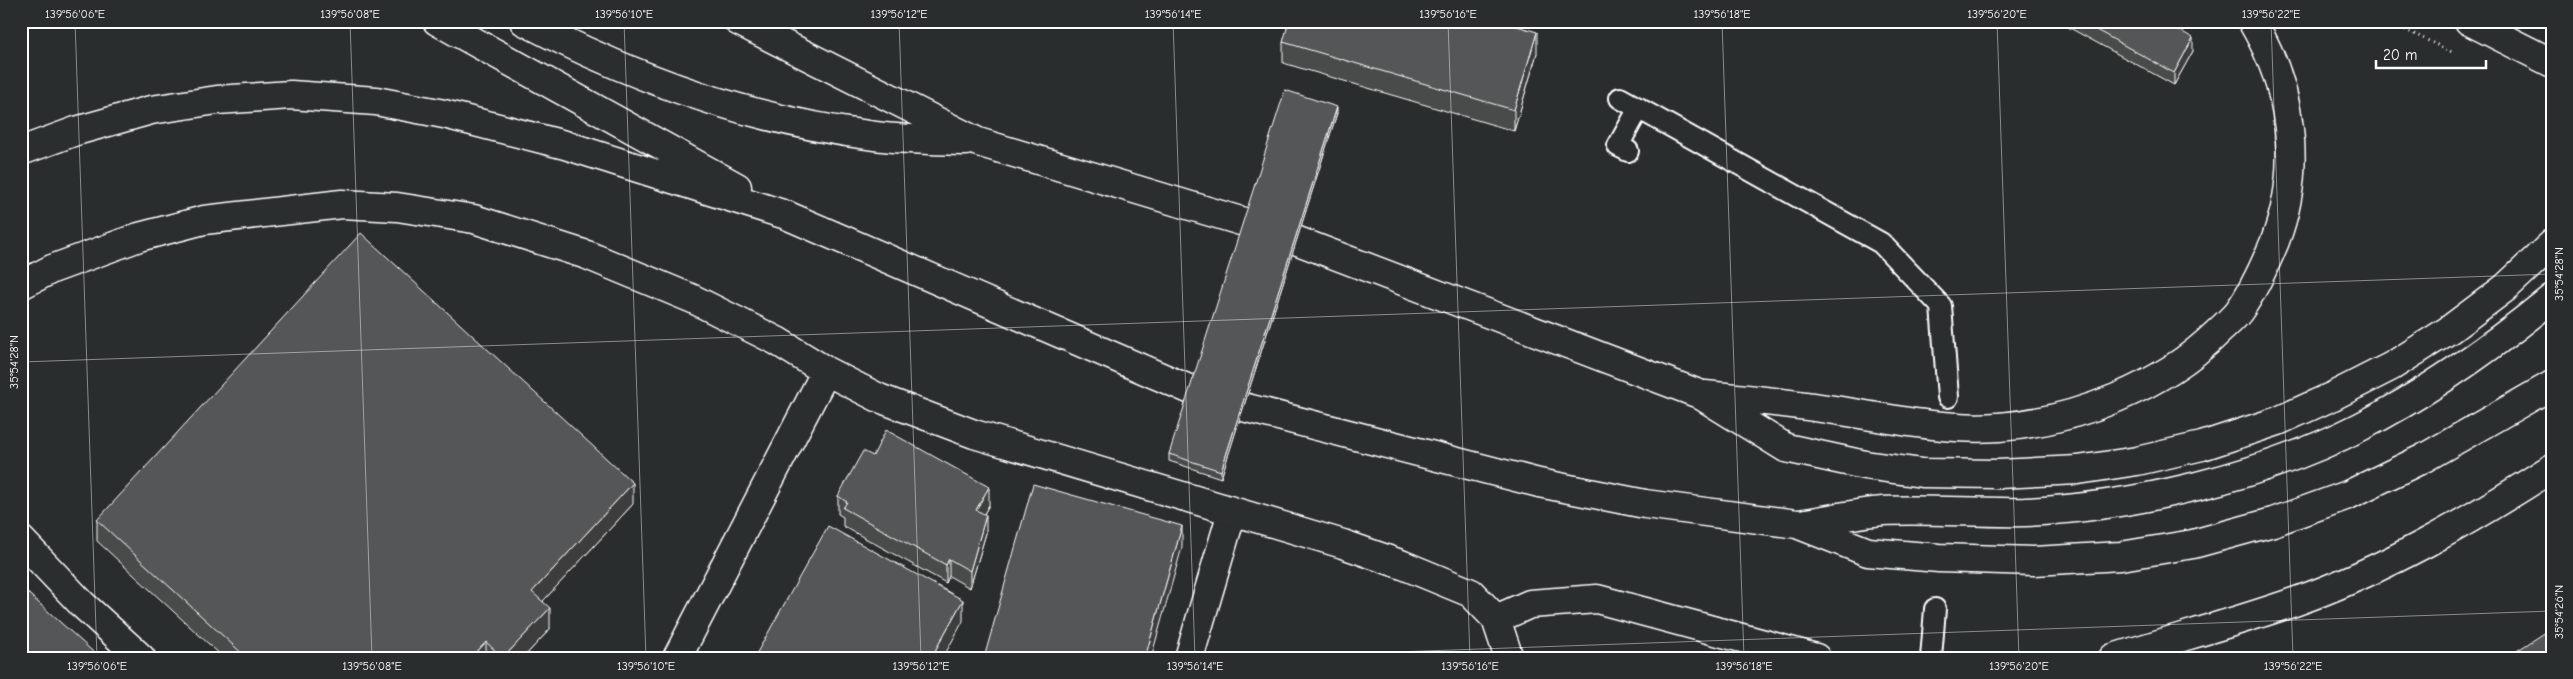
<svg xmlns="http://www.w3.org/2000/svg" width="2573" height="679" font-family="'Comic Neue',sans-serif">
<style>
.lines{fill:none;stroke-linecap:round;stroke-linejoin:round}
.service-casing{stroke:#fff;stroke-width:24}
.minor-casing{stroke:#fff;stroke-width:31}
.tertiary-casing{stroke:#fff;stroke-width:31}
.trunk-casing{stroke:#fff;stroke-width:31}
.motorway-casing{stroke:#fff;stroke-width:31}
.path{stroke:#fff;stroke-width:3;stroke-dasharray:1 4;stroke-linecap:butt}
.service{stroke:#2a2d2e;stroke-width:20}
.minor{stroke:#2a2d2e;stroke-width:28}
.tertiary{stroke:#2a2d2e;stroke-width:28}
.trunk{stroke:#2a2d2e;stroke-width:28}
.motorway{stroke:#2a2d2e;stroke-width:28}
.wall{fill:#494b4c;stroke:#fff}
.shaded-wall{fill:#3c3d3e;stroke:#fff}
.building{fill:#555758;stroke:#fff}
.ticks{fill:none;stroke:#fff;stroke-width:1;stroke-opacity:0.45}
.neatline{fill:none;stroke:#fff;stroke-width:2}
.ticks-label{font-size:12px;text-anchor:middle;fill:#fff}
</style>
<rect width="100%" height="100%" fill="#2a2d2e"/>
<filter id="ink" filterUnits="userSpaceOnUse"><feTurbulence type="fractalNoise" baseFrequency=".02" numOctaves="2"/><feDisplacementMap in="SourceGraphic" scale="10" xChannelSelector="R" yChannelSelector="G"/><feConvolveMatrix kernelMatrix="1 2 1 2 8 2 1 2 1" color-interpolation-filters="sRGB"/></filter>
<g filter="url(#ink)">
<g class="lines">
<defs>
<path id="service" d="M1620 98 1881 243 1941 306 1948 397
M1628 151 1618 146 1639 108
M1931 658 1935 609"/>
<path id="minor" d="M21 540 82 604 141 658
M1189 658 1232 512"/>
<path id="tertiary" d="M21 285 52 269 139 237 204 220 342 204 397 207 474 219 587 255 693 299 777 341 826 371 879 398 974 434 1343 544 1403 565 1471 593 1496 619 1509 658
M1496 619 1530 604 1597 599 1816 658
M677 658 826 371
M2113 658C2173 639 2234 623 2294 602 2385 570 2471 520 2552 468"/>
<path id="trunk" d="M2469 21 2552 63"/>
<path id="motorway" d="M437 21 737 187
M524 21C633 78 753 121 875 136 905 140 936 140 966 141
M738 21 978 142 1264 228 1699 394 1786 448 1865 465 1922 473 1998 474 2078 470 2137 461 2202 446 2278 421 2333 396 2392 366 2449 330 2505 288 2552 244
M21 151 76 131 151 110 217 100 291 95 376 101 444 114 565 145 786 215 1212 399 1539 483 1645 504 1797 524 1868 552 1939 558 2034 561 2121 556 2193 544 2273 522 2348 495 2424 458 2552 385
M1705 395C1751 399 1796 404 1841 411 1892 419 1947 431 1999 427 2076 421 2162 387 2217 333 2224 326 2233 319 2239 311 2254 290 2265 265 2275 241 2303 168 2292 88 2252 21
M1799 524C1827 520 1855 513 1883 511 1930 509 1978 513 2025 512 2133 507 2264 476 2360 427 2429 392 2492 347 2552 298"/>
</defs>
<use href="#service" class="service-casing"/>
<use href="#minor" class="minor-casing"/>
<use href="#tertiary" class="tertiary-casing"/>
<use href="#trunk" class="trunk-casing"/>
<use href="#motorway" class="motorway-casing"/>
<path class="path" d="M2387 21 2454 53"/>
<use href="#service" class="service"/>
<use href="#minor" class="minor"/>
<use href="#tertiary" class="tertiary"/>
<use href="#trunk" class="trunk"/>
<use href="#motorway" class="motorway"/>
</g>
<path class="wall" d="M2057 21H2163L2193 51 2174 85Z
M1283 42 1537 53 1514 131 1283 63Z
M1337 113 1221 478 1169 461V454Z
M873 456 989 505 984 514 986 533 970 588 949 576 946 583 843 526V517L838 514V496Z
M633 504 543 601 550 629 523 658H224L97 541V520Z"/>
<path class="shaded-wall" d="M1537 32V53L1514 131V110Z
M2193 38V51L2174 85V73Z
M1337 107V113L1221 478V471Z
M633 483V504L532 613V592Z
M989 487V505L976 528V510Z
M986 515V533L970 588V571Z
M1182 526V547L1151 658H1145Z
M949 559V576L946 583V565Z
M963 600V621L943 658H931Z
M550 608V629L523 658H503Z
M486 642V658H471Z"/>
<path class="building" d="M1289 21H1500L1537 32 1514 110 1283 42Z
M2080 21H2163L2193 38 2174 73Z
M1285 90 1337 107 1221 471 1169 454Z
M361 233 633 483 532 592 550 608 503 658 486 642 471 658H247L97 520Z
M886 430 989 487 976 510 986 515 970 571 949 559 946 565 843 508 847 502 838 496 863 451 873 456Z
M1033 484 1182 526 1145 658H984Z
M828 526 963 600 931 658H754Z
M21 587 100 658H21Z
M2552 628V658H2506Z"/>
</g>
<path class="ticks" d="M75 21 97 658M350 21 372 658M624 21 646 658M899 21 921 658M1173 21 1195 658M1448 21 1470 658M1722 21 1744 658M1997 21 2019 658M2271 21 2293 658M2546 21 2552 194M21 25 127 21M21 362 2552 274M1226 658 2552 611"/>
<rect width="2573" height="679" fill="none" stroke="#2a2d2e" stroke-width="55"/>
<path d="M2376 60v8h110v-8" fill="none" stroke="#ffffff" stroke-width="2.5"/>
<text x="2383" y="60" font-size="15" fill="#ffffff" stroke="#2a2d2e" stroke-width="4" paint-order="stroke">20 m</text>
<rect x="28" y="28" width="2518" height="624" class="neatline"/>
<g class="ticks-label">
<text x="75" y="18">139°56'06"E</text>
<text x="350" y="18">139°56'08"E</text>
<text x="624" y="18">139°56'10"E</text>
<text x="899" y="18">139°56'12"E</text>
<text x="1173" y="18">139°56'14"E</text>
<text x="1448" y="18">139°56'16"E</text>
<text x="1722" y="18">139°56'18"E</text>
<text x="1997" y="18">139°56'20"E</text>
<text x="2271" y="18">139°56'22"E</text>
<text transform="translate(2559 274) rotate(-90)" y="4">35°54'28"N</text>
<text transform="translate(14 362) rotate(-90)" y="4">35°54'28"N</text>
<text transform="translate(2559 612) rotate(-90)" y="4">35°54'26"N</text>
<text x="97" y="670">139°56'06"E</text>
<text x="372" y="670">139°56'08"E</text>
<text x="646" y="670">139°56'10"E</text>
<text x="921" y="670">139°56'12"E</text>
<text x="1195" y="670">139°56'14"E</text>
<text x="1470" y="670">139°56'16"E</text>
<text x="1744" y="670">139°56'18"E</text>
<text x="2019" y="670">139°56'20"E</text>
<text x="2293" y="670">139°56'22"E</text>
</g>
</svg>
